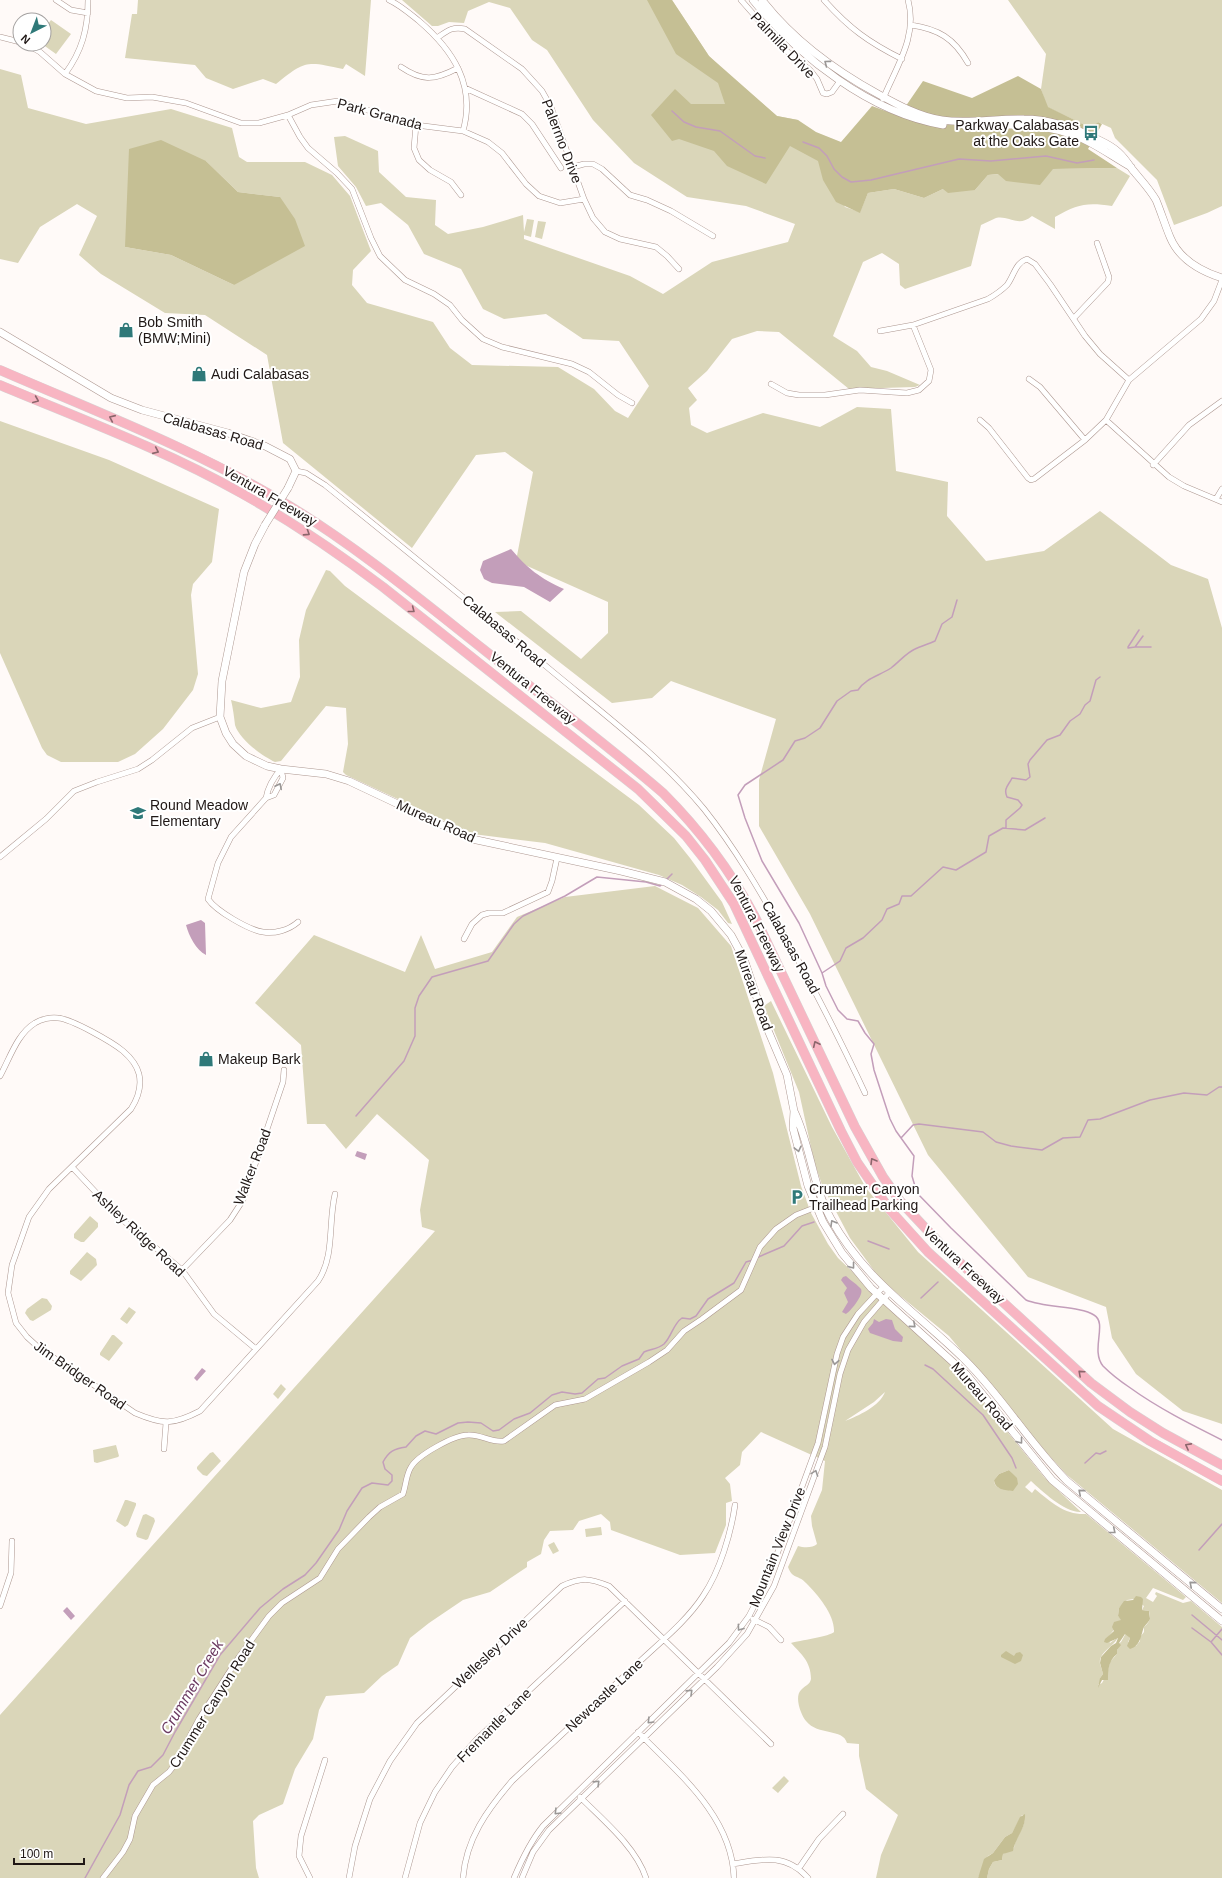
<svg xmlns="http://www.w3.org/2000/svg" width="1222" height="1878" font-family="Arial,sans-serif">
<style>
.green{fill:#dad6b9;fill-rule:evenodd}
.forest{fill:#c5bf94}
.water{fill:#c39eba}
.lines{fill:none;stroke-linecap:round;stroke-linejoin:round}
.stream{stroke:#c39eba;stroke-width:1.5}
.street-casing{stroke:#ad9790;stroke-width:6}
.secondary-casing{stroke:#ad9790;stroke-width:8}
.highway-casing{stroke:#d7d5d5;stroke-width:10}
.street{stroke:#fff;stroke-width:5}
.secondary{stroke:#fff;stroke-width:7}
.highway{stroke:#f8b5c2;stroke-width:9}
.secondary-bridge-casing{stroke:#ad9790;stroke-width:8;stroke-linecap:butt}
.secondary-bridge{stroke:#fff;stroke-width:7}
.oneway{stroke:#9a9796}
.oneway2{stroke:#8c666c}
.labels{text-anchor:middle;stroke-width:4;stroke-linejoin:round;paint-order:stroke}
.street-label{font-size:14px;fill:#1f1715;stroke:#fff}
.poi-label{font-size:14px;fill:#1f1715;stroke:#fff;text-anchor:start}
.water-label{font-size:15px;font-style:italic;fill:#6c3b62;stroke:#fff}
</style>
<rect width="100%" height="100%" fill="#fffaf8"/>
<path class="green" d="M138 0H371L365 76 346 64 343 69C307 61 305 60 276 84L263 79 233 89 206 78 195 65 125 58 132 14H137Z
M402 0H672L709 56 722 69 777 116 798 120 845 207 860 212 868 193 894 189 924 198 943 189 975 190 988 175 1053 169 1117 168 1130 176 1112 206C1087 202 1077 204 1055 217V229L1032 216C1018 228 1009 215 996 218 991 220 986 223 981 225L971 266 905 289 900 285 899 264 882 253 863 262 833 336 857 351 871 367 887 371 920 385 915 387 849 389 779 332 757 331 732 339 707 371 688 388 697 400 689 408 691 425 707 433 763 413 820 427 857 407 891 409 896 471 948 482 947 516 986 561 1044 551 1100 511 1171 565 1208 579 1222 628V1424L1183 1411 1136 1374 1112 1338 1106 1307 1028 1277 928 1155 810 914 759 826V780L776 719 671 681 652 698 612 703 495 612 521 611 581 659 608 633V602L516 561 533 472 505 452 476 455 412 548 283 443 267 355 205 315 165 313 101 274 79 255 97 216 77 204 40 227 18 263 0 259V69L21 75 28 108 86 124 171 109 232 128 239 157 247 162H305L332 175 350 196 371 251 353 270 352 285 367 303 433 322 450 348 472 365 558 367 594 389 615 411 628 418 649 386 619 341 583 339 546 314 504 319 483 309 461 269 424 254 408 225 381 203 366 206 356 187 338 166 334 137 345 136 378 151 379 172 406 197 436 200 435 225 448 234 483 227 523 215 524 232 527 219 534 220 531 237 524 235V239L630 276 663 294 712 262 788 242 795 224 746 206 687 197 634 163 593 120 547 50 532 40 510 8 489 2 468 11 464 23 449 22 438 26H432ZM206 161 238 192 280 197 234 285 171 255 125 247Z
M1008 0H1222V206L1207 213 1174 225 1157 180 1115 138 1111 128 1098 122 1091 128 1047 107 1041 89 1046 54Z
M51 20 71 34 56 54 42 44H44V29Z
M538 221 546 222 542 239 535 237Z
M0 421 109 460 219 509 212 562 193 584 191 595 198 674 193 690 163 729 135 754 118 762H61L47 755 42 748 0 653Z
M326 570 330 571 345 586 639 805 674 838 690 858 722 902 732 924 728 923 718 910 701 897 682 885 659 875 545 843 473 834 346 775 343 772 348 744 346 708 326 706 281 761 275 762C262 756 239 739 235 725 234 717 233 708 231 700L261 708 291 702 300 677 299 640 306 610Z
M655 886 698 908 731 946 773 1073 801 1186 811 1213 828 1244 838 1258 962 1376 1044 1477 1081 1512C1065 1513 1042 1491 1031 1481L1025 1487 1032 1493 1035 1489C1052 1503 1065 1515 1086 1514L1186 1597 1183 1600 1153 1588 1146 1598 1153 1602 1157 1596 1155 1594 1156 1592 1183 1603 1191 1601 1222 1627V1878H987L989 1869 993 1862 1002 1860 1003 1854 1014 1848C1015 1836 1027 1827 1024 1815H1022L1012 1833 1005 1837 993 1853 988 1856 978 1878H876L881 1855 898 1815 866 1789 859 1756V1744L847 1743C843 1728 818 1736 806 1721 801 1715 794 1697 801 1690 804 1686 810 1685 811 1679 811 1661 800 1653 791 1643 798 1641 831 1636 834 1632 835 1615 818 1595 806 1583 799 1575 792 1579 788 1567L798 1546C804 1548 813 1548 817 1544L812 1526 811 1516 822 1490 825 1461 761 1432 742 1452 740 1465 725 1478 730 1484 732 1501 726 1503V1525L715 1553 680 1555 611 1530 610 1522 601 1514 579 1521 573 1530 550 1531 544 1540 541 1554 527 1562V1567L490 1592 463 1600 429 1623 410 1638 398 1665 382 1676 364 1693 326 1696 319 1710 313 1739 295 1769 283 1804 259 1815 253 1821 256 1868 259 1878H0V1715L435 1231 422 1227 420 1210 429 1160 377 1114 346 1149 325 1124H307L301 1045 255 1003 314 935 405 972 421 935 435 969 492 952 517 917 565 897ZM885 1392C880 1406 858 1416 845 1421L874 1402ZM1009 1470 1015 1477 1010 1490C1003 1489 994 1489 994 1480L999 1474ZM1134 1599 1144 1606 1142 1610 1149 1611C1151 1618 1150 1622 1144 1627V1632L1140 1637V1641L1136 1646 1128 1642 1130 1638 1126 1633 1121 1642 1118 1644 1119 1647 1117 1650V1654L1110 1662 1107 1674 1102 1683 1098 1685 1100 1683V1678L1103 1674C1102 1670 1101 1667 1100 1664 1098 1652 1115 1646 1118 1637L1110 1643 1108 1637 1122 1620 1118 1616 1119 1608 1127 1600Z
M771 1001 832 1127 866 1188 918 1252 1113 1429 1222 1490V1603L1067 1475 1045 1451 949 1336 881 1280 850 1238 822 1185 814 1161 799 1092 764 1006Z
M90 1216 98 1223V1227L84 1242H81L74 1238V1234Z
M87 1252 96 1259 97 1265 81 1281 70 1274V1271Z
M42 1298 47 1299 52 1306 51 1310 33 1321 30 1320 25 1313 27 1309Z
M129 1307 136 1312 127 1324 120 1319Z
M112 1335H114L123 1343 109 1361 100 1355V1353Z
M281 1384 286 1389 278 1399 273 1394Z
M116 1445 119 1456 118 1457 97 1463 94 1462 93 1450Z
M213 1452 221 1461 207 1476 203 1475 197 1469V1467L210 1453Z
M125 1500H127L136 1503V1505L128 1525 125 1527 116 1521Z
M146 1514 154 1518 155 1521 148 1539 146 1540 137 1537 136 1534 143 1515Z
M601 1527 602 1535 586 1537 585 1529Z
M554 1542 559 1551 553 1554 548 1545Z
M784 1776 789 1781 778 1793 772 1788Z"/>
<path class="forest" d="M647 0H672L709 56 777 116 798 120 816 132 841 142 872 106 899 116 923 81 972 98 1018 76 1041 89 1048 107 1091 128 1098 122 1102 124 1088 149 1117 168 1053 169 1040 185 1006 181 998 174 988 175 975 190 948 193 943 189 924 198 894 189 868 193 860 213 836 202 823 180 818 161 790 146 766 184 727 166 714 151 679 139 672 141 651 115 675 89 691 104H725L718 83 676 54Z
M161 140 206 161 238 192 280 197 295 219 305 246 234 285 171 255 125 247 129 149Z
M1009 1470 1017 1478 1018 1484 1013 1491C1005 1490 995 1490 994 1480L999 1474Z
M1136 1596 1141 1597 1143 1599 1142 1610 1149 1611 1150 1619C1149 1622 1146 1624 1144 1627 1141 1634 1141 1646 1130 1649L1127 1646 1130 1638 1125 1634 1119 1643 1121 1645 1117 1650V1654C1108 1661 1108 1671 1108 1680H1102L1098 1688 1100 1678 1103 1674 1100 1663 1101 1657 1111 1646 1116 1643 1118 1638 1107 1643 1104 1642 1105 1639 1114 1631 1112 1627 1114 1622 1121 1620 1118 1616 1119 1608 1124 1601 1133 1600Z
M1006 1651 1014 1656 1016 1653 1020 1652 1023 1655 1021 1661 1015 1664 1001 1657V1655Z
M1025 1814C1026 1829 1015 1838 1013 1851L1003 1854 1002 1860 993 1862 989 1869 987 1878H978L984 1859 993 1853 1005 1837 1012 1833 1020 1817Z"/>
<path class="water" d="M511 549C528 569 540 578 564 589L550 602 524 587 492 583 484 579 480 570 483 561Z
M201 920 205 923 206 955C196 950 189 936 186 925Z
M357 1151 367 1154 365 1160 355 1156Z
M846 1276C849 1279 859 1286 861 1289 864 1295 851 1311 846 1314L842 1312 848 1302 844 1293 847 1288 841 1280 843 1277Z
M874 1319 879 1322 886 1319 892 1320 895 1329 903 1337 902 1342 893 1341 870 1333 868 1329 873 1323Z
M202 1368 206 1371 197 1381 194 1378Z
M67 1607 75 1616 71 1620 63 1611Z"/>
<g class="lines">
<path class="stream" d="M672 111 684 122 696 127 720 131 755 156 765 158
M803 142 819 148 827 156 834 169 842 177 851 182 871 180 959 159 991 161 1046 156 1077 163 1094 160
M957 600 952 617 942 624 935 641C929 644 921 646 915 649 906 653 899 662 891 668 879 676 866 678 858 690L851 691 837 701 820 728 805 738 795 741 783 760 745 785 738 795 745 818 762 861 799 923 822 973 826 986 838 1010 847 1019 858 1021 865 1033 874 1044 871 1054 874 1070 890 1119 896 1131 914 1156 912 1176 917 1193 951 1228 1026 1300C1045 1308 1080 1306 1094 1315 1108 1323 1090 1350 1103 1366 1111 1374 1120 1381 1129 1387 1158 1408 1190 1424 1222 1440
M1128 647 1139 630
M1135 647H1151
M1128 648 1135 647 1143 636
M1006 828V820L1020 808 1022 805 1018 800 1007 797C1003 788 1009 785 1012 778L1026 780 1030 777 1028 764 1030 760 1047 740 1060 735 1070 721 1080 714 1085 705 1090 701 1096 680 1100 677
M666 880 672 874
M822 973 840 961 846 948 863 938 882 920 887 909 899 904 902 896H911L943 867 956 870 986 852 989 836 1003 828 1025 830 1045 818
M356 1116 404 1061 415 1036V1008L419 996 432 977 488 961 514 924 523 916 565 896 597 877 646 882 660 886 662 884
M901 1138 913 1125 919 1124 983 1132 996 1142 1011 1146 1042 1150 1063 1138 1080 1137 1088 1120 1100 1119 1150 1100 1184 1093 1207 1095 1219 1087H1222
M868 1241 889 1249
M756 1258 784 1246 802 1226 814 1222
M921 1298 938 1282
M925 1365 933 1369 983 1415 1012 1458 1016 1468
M1085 1463 1096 1453 1100 1454 1106 1451
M1199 1550 1222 1524
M1192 1615 1222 1640
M1192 1628 1211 1642 1222 1655
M1211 1642 1222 1629
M85 1878 120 1815 129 1785 138 1771 151 1767 163 1755 175 1732 220 1655 260 1608 283 1589 305 1575 316 1563 339 1530 347 1511 362 1488 372 1483 388 1485 392 1481V1475L385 1469 383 1462C389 1451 394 1449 406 1447L416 1436 425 1431 436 1434 458 1423 468 1422 481 1423 493 1431 499 1430 514 1419 530 1413 552 1395 562 1392 575 1394 582 1393 598 1379 605 1378 622 1366 639 1359 644 1352C651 1349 658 1349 664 1344 672 1336 673 1324 682 1318L690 1319 696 1316 708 1299 734 1283 746 1262 753 1260"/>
<defs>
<path id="street" d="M56 0 71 10 88 13
M389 0C400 5 409 13 419 21 453 50 476 85 463 131
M741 0 783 48 810 70 817 79 823 93 827 94 832 92 840 81
M824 0C849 28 868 42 902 59
M911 25C938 29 954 38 968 63
M0 37 20 42
M437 38C447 31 452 26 465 29L522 69 542 91 551 107 584 199 593 218 605 232 620 239 656 247 667 256 679 269
M26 44 40 52 65 74 96 91 127 98 152 97 186 103 241 123H259L288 115 311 105 338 101 416 125 463 131 488 142 502 153 526 184 539 196 560 203 584 199
M401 67C423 82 435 80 458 68
M65 74C82 51 88 29 88 0
M465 88 522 114 532 124 561 168
M883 99C896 67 918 37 908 0
M288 115 300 137 308 148 337 173 352 189 371 238 380 256 405 280 434 294 450 305 462 320 483 339 502 347 572 364 589 372 618 395 632 403
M416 125 414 148 419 160 430 170 451 182 461 195
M573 167 584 164H593L602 169 630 195 647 200 671 211 713 236
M1074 318 1108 282 1109 277 1097 243
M880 331 913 325 988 299C995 295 1001 291 1007 285 1014 276 1015 263 1027 259L1035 264 1050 284 1085 336 1100 354 1129 380
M1029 379 1040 387 1085 440
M771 384 787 393 799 395H825L860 390 907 393 919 390 929 381 931 370 913 325
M980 420 989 428 1028 478 1031 480 1034 479 1085 440 1106 420 1129 380 1201 319 1214 301 1222 280
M1106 420 1169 477 1184 486 1222 502
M1153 465 1189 425 1222 401
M296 471 306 473 325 485C402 547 478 609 553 672 605 715 661 757 704 809 735 848 760 891 784 934 813 987 840 1039 865 1093
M1216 499 1222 489
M281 769 283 778 274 795 266 798 231 837 218 863 208 899C216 911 249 930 263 932 275 934 289 930 298 922
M266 798C268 787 273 778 281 769
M0 857 46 819 74 791 97 782 138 769 152 760 192 728 220 717
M464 939 472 924 482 915 489 913H503L548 892 552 881 557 858
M0 1076C10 1058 17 1034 35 1023 41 1019 51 1017 58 1018 72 1019 112 1042 123 1051 130 1057 137 1066 139 1074 142 1087 138 1098 131 1109L49 1189 29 1217 12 1265 8 1293 16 1323 27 1337 38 1347 135 1413C163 1425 173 1425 200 1411L318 1281C335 1256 328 1223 335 1194
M72 1167 118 1216 182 1270 214 1314 256 1349
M182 1270 230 1220 243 1200 283 1082 284 1070
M164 1449 166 1423
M0 1606 11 1573 12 1541
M753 1619 769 1627 781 1640
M638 1732C678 1773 732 1816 734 1878
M580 1797C603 1820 636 1847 646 1878
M733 1864C763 1859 786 1853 808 1878
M799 1868 819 1839 843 1814
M103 1878 123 1852 130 1839 135 1816 153 1785 169 1772 176 1763 199 1719 239 1657 269 1616 282 1603 320 1578 338 1549 369 1517 380 1507 403 1494C406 1485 406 1475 411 1467 418 1455 454 1435 468 1435 481 1434 491 1443 504 1441L555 1405 585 1399 649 1362 667 1350 684 1331 702 1319 741 1290 760 1247 776 1229 796 1215 824 1204
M310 1878 299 1856 301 1836 325 1760
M349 1878 355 1846 370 1799 390 1761 417 1723 562 1586C582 1577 589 1578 609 1586L771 1744
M405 1878 420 1823 435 1792 452 1767 477 1739 625 1601
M463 1878C466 1839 487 1810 512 1781 553 1743 594 1704 636 1665 659 1643 686 1622 703 1596 720 1571 731 1533 735 1505
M514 1878C522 1859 530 1842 543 1826L729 1643 749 1616 767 1581 796 1503 818 1443 837 1354 843 1337 858 1314 883 1287
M522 1878 533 1852 549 1830 717 1667 747 1634 774 1586 825 1447 840 1374 848 1350 864 1322 889 1293"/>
<path id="secondary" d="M753 0C798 56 870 113 943 125
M762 0C794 41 834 70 878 94 898 105 920 117 942 120 969 124 997 118 1024 119 1050 119 1075 128 1099 140 1116 148 1122 154 1132 169 1140 179 1149 188 1156 200 1161 212 1165 225 1170 237 1179 259 1200 271 1222 278
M965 126C1005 125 1045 121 1083 139 1100 147 1115 158 1131 167
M0 332 111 398 142 410 228 433 265 446 290 459 296 471 288 488
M265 525 255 544 244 572 222 681 220 717 226 733 233 744 246 756 267 766 281 769 326 774 349 781 472 839 621 871 665 882 696 899 711 911 731 935 744 959 767 1028 787 1075 794 1111 793 1128 808 1186 823 1222 842 1253 871 1288 966 1374 1052 1480 1222 1621
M794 1111C811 1146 812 1185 831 1219 867 1283 917 1312 966 1361 1003 1398 1030 1444 1067 1481L1222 1609"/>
<path id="highway" d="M0 370C97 412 197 450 288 505 357 547 420 599 483 649 543 697 605 743 663 793 701 831 729 868 754 915L855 1127 883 1177 900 1201 944 1248 1091 1383 1130 1412 1163 1433 1222 1465
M0 385C81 419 165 450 241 493 291 521 338 553 383 587L638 789 686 836 705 860 734 904 841 1131 857 1162 890 1210 928 1252 1098 1406 1150 1441 1222 1481"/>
</defs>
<use href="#street" class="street-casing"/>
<use href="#secondary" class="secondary-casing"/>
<use href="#highway" class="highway-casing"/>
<use href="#street" class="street"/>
<use href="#secondary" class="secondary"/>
<use href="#highway" class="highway"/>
<defs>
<path id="secondary-bridge" d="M265 525 288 488"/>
</defs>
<use href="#secondary-bridge" class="secondary-bridge-casing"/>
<use href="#secondary-bridge" class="secondary-bridge"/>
</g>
<defs><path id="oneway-chevron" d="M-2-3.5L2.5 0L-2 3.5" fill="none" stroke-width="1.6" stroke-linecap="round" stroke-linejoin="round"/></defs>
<g class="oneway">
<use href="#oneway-chevron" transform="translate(827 63) rotate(-143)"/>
<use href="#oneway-chevron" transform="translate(279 786) rotate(-63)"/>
<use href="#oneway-chevron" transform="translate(798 1149) rotate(76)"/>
<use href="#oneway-chevron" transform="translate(833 1223) rotate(-120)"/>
<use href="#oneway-chevron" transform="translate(852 1266) rotate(52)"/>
<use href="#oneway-chevron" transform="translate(913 1325) rotate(41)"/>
<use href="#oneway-chevron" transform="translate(835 1362) rotate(101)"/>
<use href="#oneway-chevron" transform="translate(1020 1441) rotate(52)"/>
<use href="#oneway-chevron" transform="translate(815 1473) rotate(-70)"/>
<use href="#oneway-chevron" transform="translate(1081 1492) rotate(-140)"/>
<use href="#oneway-chevron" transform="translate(1113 1531) rotate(39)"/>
<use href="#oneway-chevron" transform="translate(1192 1584) rotate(-140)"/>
<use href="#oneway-chevron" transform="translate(740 1628) rotate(126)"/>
<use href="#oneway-chevron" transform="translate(690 1692) rotate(-44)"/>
<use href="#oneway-chevron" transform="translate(650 1721) rotate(135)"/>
<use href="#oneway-chevron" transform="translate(597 1783) rotate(-44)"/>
<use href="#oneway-chevron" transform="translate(557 1812) rotate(135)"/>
</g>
<g class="oneway2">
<use href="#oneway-chevron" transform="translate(36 400) rotate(23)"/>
<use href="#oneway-chevron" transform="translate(112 418) rotate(-156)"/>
<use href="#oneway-chevron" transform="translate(156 451) rotate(24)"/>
<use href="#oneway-chevron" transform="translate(307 533) rotate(33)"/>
<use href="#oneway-chevron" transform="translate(412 610) rotate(38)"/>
<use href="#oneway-chevron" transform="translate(816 1044) rotate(-115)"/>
<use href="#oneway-chevron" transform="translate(873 1161) rotate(-121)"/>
<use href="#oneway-chevron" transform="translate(1081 1373) rotate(-138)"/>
<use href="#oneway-chevron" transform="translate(1188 1446) rotate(-152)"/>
</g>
<defs>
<symbol id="bus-bare" viewBox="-9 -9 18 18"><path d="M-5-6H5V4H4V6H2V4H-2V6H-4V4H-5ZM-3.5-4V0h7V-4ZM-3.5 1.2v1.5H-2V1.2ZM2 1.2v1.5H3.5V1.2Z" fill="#2f7979" stroke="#fff" stroke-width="2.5" paint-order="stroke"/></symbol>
<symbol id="shop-bare" viewBox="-9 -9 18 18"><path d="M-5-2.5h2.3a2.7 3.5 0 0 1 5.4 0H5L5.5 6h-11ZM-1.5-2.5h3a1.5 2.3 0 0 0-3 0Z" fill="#2f7979" stroke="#fff" stroke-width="2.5" paint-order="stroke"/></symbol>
<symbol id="school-bare" viewBox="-9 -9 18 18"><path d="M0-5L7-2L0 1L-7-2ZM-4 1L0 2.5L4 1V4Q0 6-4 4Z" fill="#2f7979" stroke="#fff" stroke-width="2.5" paint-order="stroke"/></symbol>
<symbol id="parking-bare" viewBox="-9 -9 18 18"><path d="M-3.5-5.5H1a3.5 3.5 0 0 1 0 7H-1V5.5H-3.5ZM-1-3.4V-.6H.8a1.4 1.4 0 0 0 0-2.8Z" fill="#2f7979" stroke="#fff" stroke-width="2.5" paint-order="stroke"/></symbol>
</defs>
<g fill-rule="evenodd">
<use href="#bus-bare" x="1080" y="122" width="22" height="22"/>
<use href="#shop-bare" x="115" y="319" width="22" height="22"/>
<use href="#shop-bare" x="188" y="363" width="22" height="22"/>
<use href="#school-bare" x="127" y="802" width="22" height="22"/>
<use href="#shop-bare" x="195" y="1048" width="22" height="22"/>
<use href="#parking-bare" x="786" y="1186" width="22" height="22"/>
</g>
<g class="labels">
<g class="street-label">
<text transform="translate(783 45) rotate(46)" y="5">Palmilla Drive</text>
<text transform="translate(380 114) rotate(15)" y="5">Park Granada</text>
<text transform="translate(562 141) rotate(69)" y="5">Palermo Drive</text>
<text transform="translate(213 431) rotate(16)" y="5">Calabasas Road</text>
<text transform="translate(270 496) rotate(30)" y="5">Ventura Freeway</text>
<text transform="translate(504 631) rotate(40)" y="5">Calabasas Road</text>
<text transform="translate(533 688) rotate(39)" y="5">Ventura Freeway</text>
<text transform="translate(436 821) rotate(24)" y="5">Mureau Road</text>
<text transform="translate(757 924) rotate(63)" y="5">Ventura Freeway</text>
<text transform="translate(791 947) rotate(61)" y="5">Calabasas Road</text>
<text transform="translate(754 990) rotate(70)" y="5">Mureau Road</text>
<text transform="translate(252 1167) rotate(-69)" y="5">Walker Road</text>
<text transform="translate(139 1233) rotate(43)" y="5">Ashley Ridge Road</text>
<text transform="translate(964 1265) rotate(43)" y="5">Ventura Freeway</text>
<text transform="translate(80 1375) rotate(35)" y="5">Jim Bridger Road</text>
<text transform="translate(982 1396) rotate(49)" y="5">Mureau Road</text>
<text transform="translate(777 1547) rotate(-68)" y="5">Mountain View Drive</text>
<text transform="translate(490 1653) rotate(-43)" y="5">Wellesley Drive</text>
<text transform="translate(604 1695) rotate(-43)" y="5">Newcastle Lane</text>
<text transform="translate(212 1704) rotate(-58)" y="5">Crummer Canyon Road</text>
<text transform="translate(494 1725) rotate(-45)" y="5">Fremantle Lane</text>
</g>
<g class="poi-label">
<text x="1079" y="130" text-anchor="end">Parkway Calabasas<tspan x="1079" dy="16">at the Oaks Gate</tspan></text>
<text x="138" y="327">Bob Smith<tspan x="138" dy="16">(BMW;Mini)</tspan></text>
<text x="211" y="379">Audi Calabasas</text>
<text x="150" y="810">Round Meadow<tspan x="150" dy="16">Elementary</tspan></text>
<text x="218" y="1064">Makeup Bark</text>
<text x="809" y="1194">Crummer Canyon<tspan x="809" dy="16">Trailhead Parking</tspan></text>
</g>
<g class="water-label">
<text transform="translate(192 1687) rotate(-59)" y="5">Crummer Creek</text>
</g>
</g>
<g transform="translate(32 32) rotate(222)"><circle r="19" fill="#ffffff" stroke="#a5a2a1"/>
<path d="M0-3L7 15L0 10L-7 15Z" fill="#2f7979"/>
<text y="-6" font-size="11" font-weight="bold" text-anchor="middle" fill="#1f1715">N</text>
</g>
<path d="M14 1858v6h70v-6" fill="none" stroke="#1f1715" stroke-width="2"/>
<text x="20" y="1858" font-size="12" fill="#1f1715" stroke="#ffffff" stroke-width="3" paint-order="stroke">100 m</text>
</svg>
